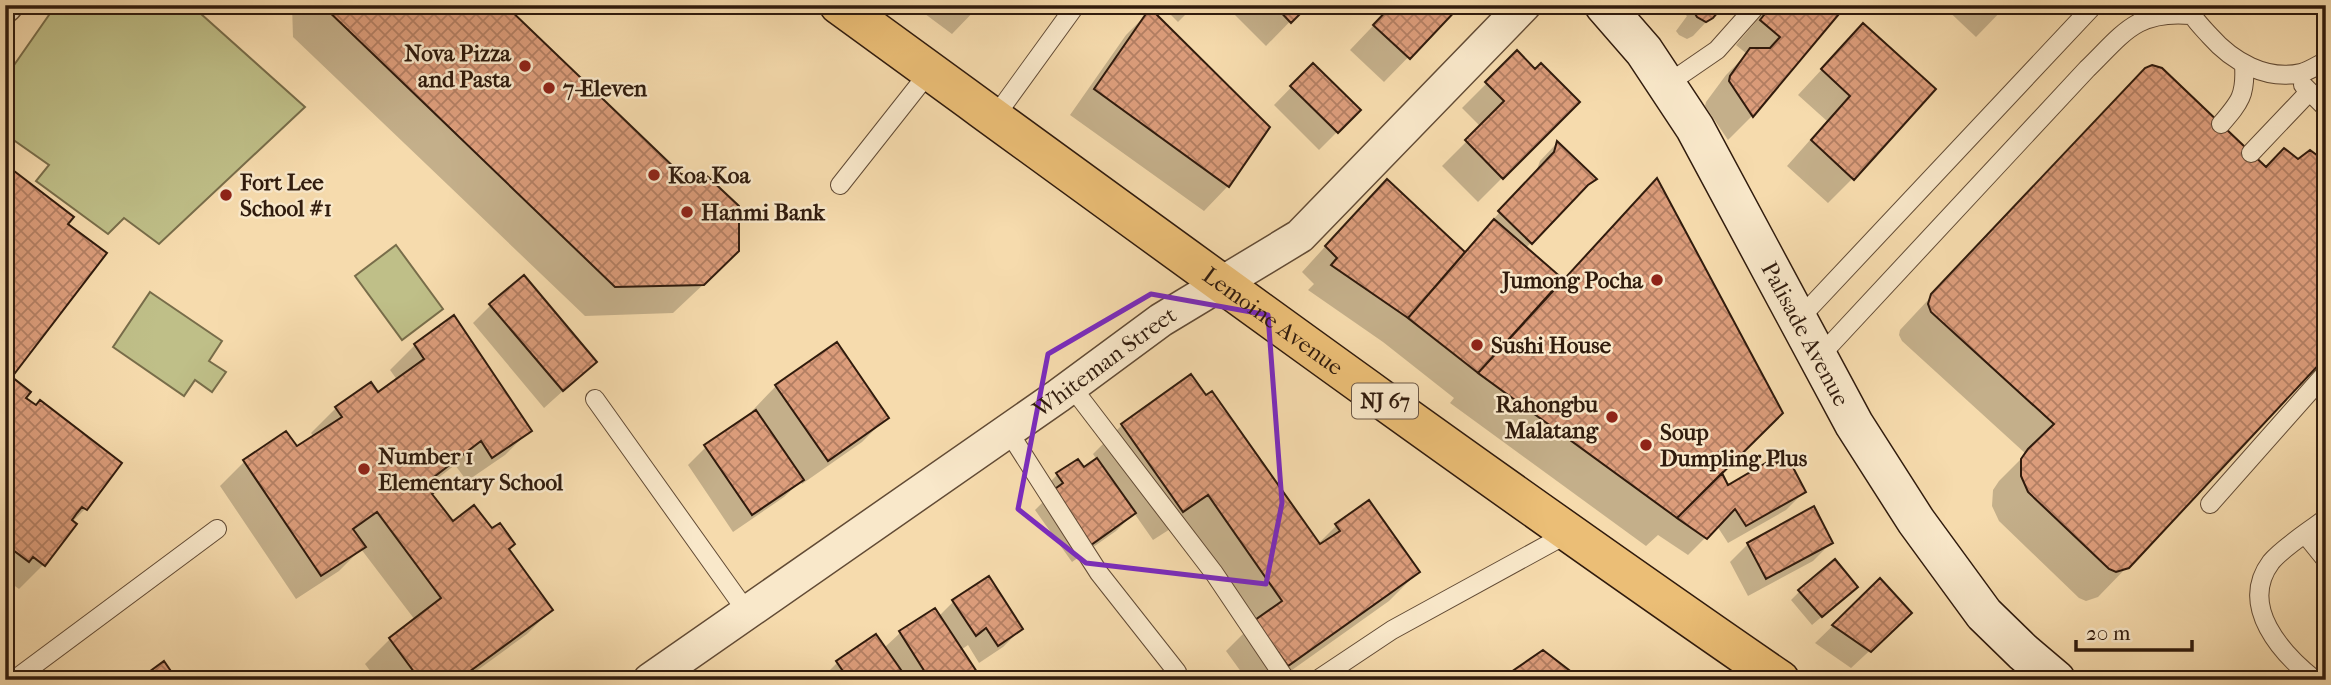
<svg xmlns="http://www.w3.org/2000/svg" width="2331" height="685" font-family="'IM FELL French Canon',serif">
<style>
.park{fill:#bfbf88;stroke:#786d4a;stroke-width:2}
.shadow{fill:#0003}
.building{fill:url(#building-cross-hatch);stroke:#301b0d;stroke-width:2}
.lines{fill:none;stroke-linecap:round;stroke-linejoin:round}
.lane-casing{stroke:#624b35;stroke-width:20}
.street-casing{stroke:#624b35;stroke-width:36}
.secondary-casing{stroke:#301b0d;stroke-width:41}
.primary-casing{stroke:#301b0d;stroke-width:41}
.lane{stroke:#f9e8ca;stroke-width:18}
.street{stroke:#f9e8ca;stroke-width:33}
.secondary{stroke:#f9e8ca;stroke-width:38}
.primary{stroke:#ebbe76;stroke-width:38}
.marked{fill:none;stroke:#7b2cbf;stroke-width:5;stroke-linejoin:round}
.poi-dot{fill:#8f2418;stroke:#f9e8ca;stroke-width:2.5}
.labels{text-anchor:middle;stroke-width:5;stroke-linejoin:round;paint-order:stroke}
.shield{fill:#f9e8ca;stroke:#6c5846;stroke-width:2}
.shield-label{font-size:21px;font-weight:bold;fill:#301b0d}
.poi-label{font-size:23px;font-weight:bold;fill:#301b0d;stroke:#f9e8ca;text-anchor:start}
.street-label{font-size:23px;fill:#301b0d;stroke:#f9e8ca}
</style>
<defs>
<pattern id="building-cross-hatch" width="8" height="8" patternUnits="userSpaceOnUse" patternTransform="scale(1.75)"><rect width="8" height="8" fill="#dc9d7b"/><path d="M0 0l8 8M0 8l8-8" fill="none" stroke="#b37f63"/></pattern>
</defs>
<rect width="100%" height="100%" fill="#f6dbad"/>
<filter id="stains"><feTurbulence type="fractalNoise" baseFrequency=".00286" numOctaves="4"/><feColorMatrix values="0 0 0 0 .2 0 0 0 0 .09 0 0 0 0 .02 0 0 0 .5 -.17"/></filter>
<radialGradient id="worn" r=".72"><stop offset=".6" stop-color="#630" stop-opacity="0"/><stop offset="1" stop-color="#630" stop-opacity=".3"/></radialGradient>
<path class="park" d="M56 5H191L305 107 159 244 124 218 108 234 36 181 49 165 5 134V78Z
M396 245 443 309 402 340 355 276Z
M150 292 222 341 209 361 226 372 212 392 195 380 184 396 113 347Z"/>
<path class="shadow" d="M292 5H503L707 281 673 313 585 316 293 37Z
M913 5H980L952 34Z
M1161 5H1195L1178 22Z
M1225 5H1306L1266 46Z
M1390 5H1459L1384 82 1350 50 1391 7Z
M1675 5H1722L1693 36 1687 39 1679 35 1676 31 1687 16Z
M1770 5H1838L1842 9 1752 116 1728 140 1705 106 1706 102 1726 75 1747 54 1736 45Z
M1942 5H2007L1976 37Z
M1150 11 1228 186 1204 211 1070 115 1126 35Z
M1863 25 1853 178 1828 203 1787 166 1827 121 1798 95Z
M1517 53 1535 71 1578 102 1478 202 1442 166 1481 127 1462 108Z
M1313 65 1359 110 1319 150 1274 105Z
M2116 99 2266 169 2298 161 2128 566 2098 597 2086 601 2079 598 1999 521 1992 506 1993 490 1999 481 2026 454 1902 341 1899 335 1900 330Z
M1557 143 1571 200 1525 249 1562 281 1656 181 1720 474 1728 488 1804 492 1786 510 1728 543 1717 526 1688 555 1658 535 1646 546 1450 403 1454 398 1383 342 1308 290 1314 284 1302 272 1362 206 1463 253 1536 172 1540 161Z
M5 166 66 224 10 378 24 398 120 464 85 509 72 522 43 565 19 589 8 581 5 583Z
M491 305 595 362 544 408 473 323Z
M454 318 530 430 505 455 467 481 455 465 434 481 430 494 452 524 507 549 551 610 527 634 464 680H377L365 664 390 639 415 620 361 549 339 571 296 599 220 486 244 462 296 449 314 437 311 433 336 408 370 384 378 394 398 381 390 370 415 345Z
M776 386 887 417 862 442 802 484 801 481 784 497 733 532 688 465 706 447 753 414 752 411Z
M1122 425 1318 544 1336 526 1369 502 1418 572 1389 601 1278 680H1247L1226 651 1250 627 1178 524 1153 540 1134 513 1116 531 1072 562 1035 510 1045 500 1040 492 1057 475 1083 470 1097 460 1093 454Z
M1831 543 1813 561 1748 596 1730 562 1748 544Z
M1880 580 1892 630 1851 668 1815 643Z
M1800 591 1846 596 1812 625 1791 600Z
M954 601 1021 629 1003 647 979 663 968 645 961 650 972 680H820L837 663 876 636 884 648 900 633 935 610 939 616Z
M1512 673 1572 680H1505Z"/>
<path class="building" d="M322 5H505L681 174 707 176 739 206V251L704 285 615 287Z
M1274 5H1309L1291 23Z
M1392 5H1461L1410 59 1373 25Z
M1697 5H1724L1713 18 1706 22 1697 17 1694 12Z
M1772 5H1841L1844 8 1753 117 1729 81 1730 76 1750 48H1770L1780 37 1760 20Z
M1150 8 1270 127 1229 187 1094 89Z
M1863 23 1936 89 1854 180 1811 140 1850 96 1821 69Z
M1517 50 1535 69 1541 63 1580 102 1503 179 1465 140 1504 101 1485 82Z
M1313 63 1361 110 1338 133 1290 86Z
M2152 65 2162 68 2266 167 2284 148 2298 159 2310 150 2326 162V357L2129 568 2116 572 2109 569 2028 492 2021 476V459L2028 449 2054 424 1931 312 1928 304 1931 294 2145 68Z
M1557 141 1597 179 1588 185 1532 244 1498 211 1554 152Z
M5 164 74 217 68 224 107 253 12 377 31 392 26 398 36 405 40 400 122 463 87 510 82 507 77 513 72 520 77 524 45 566 33 557 29 562 5 544Z
M1657 178 1783 413 1677 518 1478 373Z
M1387 179 1465 252 1408 318 1331 265 1337 258 1325 246Z
M1494 219 1563 279 1478 373 1408 318Z
M524 275 597 362 563 391 489 304Z
M454 315 532 431 492 458 481 441 434 477 440 487 432 494 453 521 474 505 492 528 500 523 515 544 509 549 553 610 458 680H420L389 638 441 598 377 512 353 529 366 547 321 576 243 460 286 431 297 446 342 417 335 407 371 382 378 392 424 359 414 344Z
M837 342 889 418 828 461 775 385Z
M1191 374 1206 395 1212 391 1320 544 1340 531 1335 524 1369 500 1420 572 1288 666 1255 620 1282 601 1208 495 1183 512 1121 424Z
M756 410 804 480 752 515 704 445Z
M1787 456 1806 492 1746 526 1735 509 1707 539 1677 518 1722 473 1728 485 1774 458 1777 463Z
M1097 458 1136 513 1091 545 1052 491 1063 483 1056 473 1078 459 1084 467Z
M1814 506 1833 543 1766 579 1747 543Z
M1835 559 1858 587 1822 617 1798 590Z
M989 576 1023 629 998 646 986 628 976 636 952 600Z
M1880 578 1912 613 1871 652 1832 625Z
M935 608 979 675 972 680H930L899 631Z
M876 634 908 680H849L836 661Z
M1543 650 1578 677 1573 680H1512L1515 678 1511 672Z
M164 661 177 680H138Z"/>
<g class="lines">
<defs>
<path id="lane" d="M2188 5C2192 18 2201 26 2210 36 2232 61 2266 81 2301 73 2309 71 2318 65 2326 61
M1666 85 1717 50 1757 5
M2303 85 2326 108
M994 118 1076 5
M2221 124C2240 102 2246 95 2244 65
M2251 153 2309 92
M840 185 930 71
M1798 320 2094 5
M1818 358 2087 69C2123 34 2136 10 2191 15
M1071 386 1214 573 1286 680
M595 399 747 612
M1008 431 1099 573 1177 672
M2210 504 2326 373
M2305 534 2326 560
M14 680 217 529
M1317 680 1392 630 1569 533
M2315 680C2282 654 2238 606 2271 562 2282 548 2311 530 2326 518"/>
<g id="street">
<path d="M5 6 6 5"/>
<path id="s1" d="M650 680 1058 396 1161 320 1300 236 1524 5"/>
</g>
<g id="secondary">
<path id="s2" d="M1604 5 1644 51 1695 128 1854 424 1916 521 1984 614 2023 652 2056 680"/>
</g>
<g id="primary">
<path id="s3" d="M839 5C1151 232 1462 461 1780 680"/>
</g>
</defs>
<use href="#lane" class="lane-casing"/>
<use href="#street" class="street-casing"/>
<use href="#secondary" class="secondary-casing"/>
<use href="#primary" class="primary-casing"/>
<use href="#lane" class="lane"/>
<use href="#street" class="street"/>
<use href="#secondary" class="secondary"/>
<use href="#primary" class="primary"/>
</g>
<path class="marked" d="M1151 294 1268 315 1282 503 1266 584 1086 563 1018 509 1048 354Z"/>
<g class="poi-dot">
<circle cx="525" cy="66" r="7"/>
<circle cx="549" cy="88" r="7"/>
<circle cx="654" cy="175" r="7"/>
<circle cx="226" cy="195" r="7"/>
<circle cx="687" cy="212" r="7"/>
<circle cx="1657" cy="280" r="7"/>
<circle cx="1477" cy="345" r="7"/>
<circle cx="1612" cy="417" r="7"/>
<circle cx="1646" cy="445" r="7"/>
<circle cx="364" cy="469" r="7"/>
</g>
<g class="labels">
<rect class="shield" x="1352" y="383.5" width="66" height="35" rx="5"/>
<g class="shield-label">
<text x="1385" y="408">NJ 67</text>
</g>
<g class="poi-label">
<text x="511" y="61" text-anchor="end">Nova Pizza<tspan x="511" dy="26">and Pasta</tspan></text>
<text x="563" y="96">7-Eleven</text>
<text x="668" y="183">Koa Koa</text>
<text x="240" y="190">Fort Lee<tspan x="240" dy="26">School #1</tspan></text>
<text x="701" y="220">Hanmi Bank</text>
<text x="1643" y="288" text-anchor="end">Jumong Pocha</text>
<text x="1491" y="353">Sushi House</text>
<text x="1598" y="412" text-anchor="end">Rahongbu<tspan x="1598" dy="26">Malatang</tspan></text>
<text x="1660" y="440">Soup<tspan x="1660" dy="26">Dumpling Plus</tspan></text>
<text x="378" y="464">Number 1<tspan x="378" dy="26">Elementary School</tspan></text>
</g>
<g class="street-label">
<text dy="8" stroke="none"><textPath href="#s3" startOffset="537">Lemoine Avenue</textPath></text>
<text dy="8" stroke="none"><textPath href="#s2" startOffset="387">Palisade Avenue</textPath></text>
<text dy="8" stroke="none"><textPath href="#s1" startOffset="555">Whiteman Street</textPath></text>
</g>
</g>
<rect width="2331" height="685" fill="none" stroke="#f6dbad" stroke-width="28"/>
<rect x="7" y="7" width="2317" height="671" fill="none" stroke="#301b0d" stroke-width="3.5"/>
<rect x="14" y="14" width="2303" height="657" fill="none" stroke="#301b0d" stroke-width="2"/>
<path d="M2076 640v10h116v-10" fill="none" stroke="#301b0d" stroke-width="3.5"/>
<text x="2086" y="640" font-size="21" fill="#301b0d" stroke="#f9e8ca" stroke-width="5" paint-order="stroke">20 m</text>
<rect width="100%" height="100%" filter="url(#stains)"/>
<rect width="100%" height="100%" fill="url(#worn)"/>
</svg>
